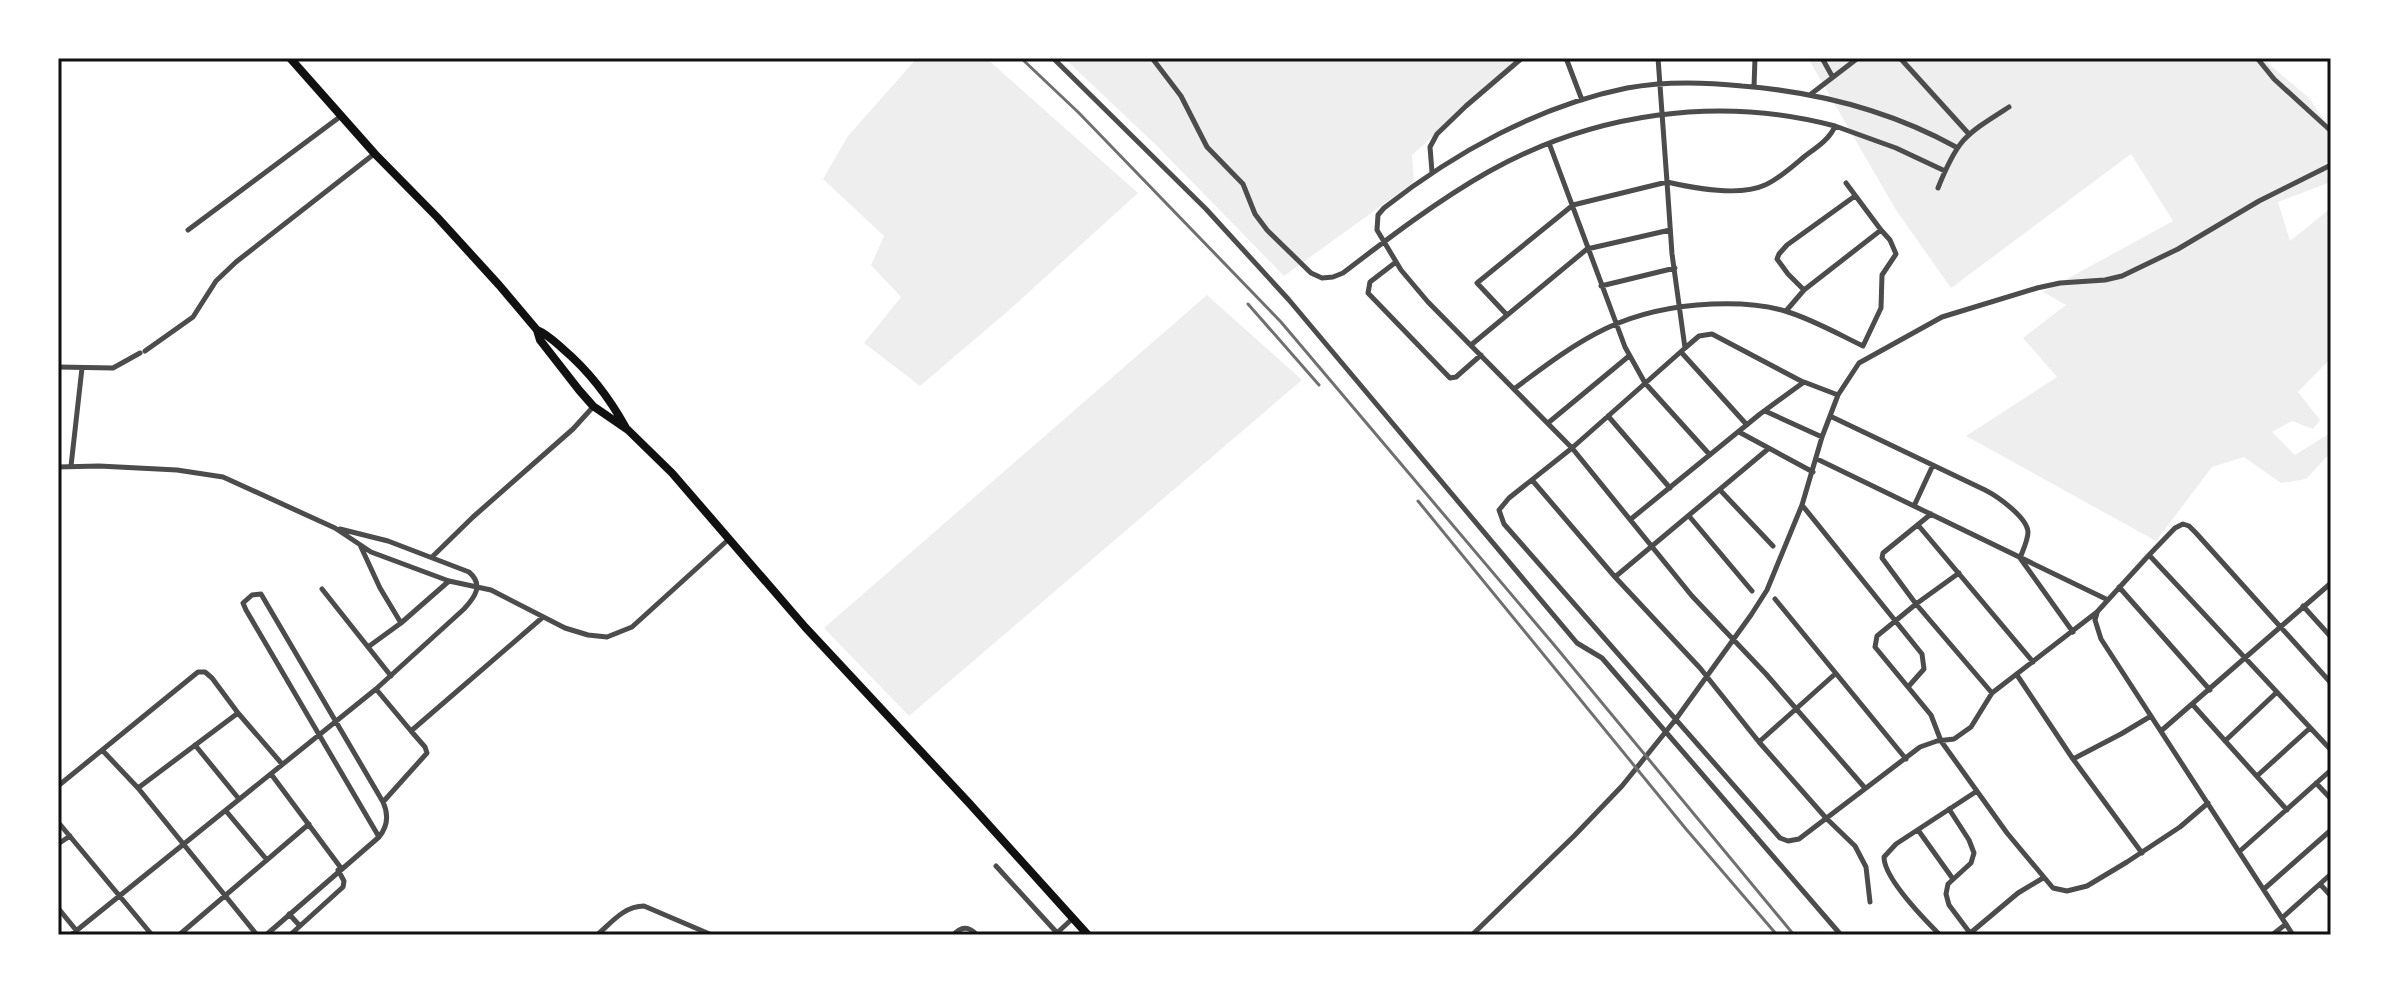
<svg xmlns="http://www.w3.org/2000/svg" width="2389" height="993" font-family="Bitter,serif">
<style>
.green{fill:#eee}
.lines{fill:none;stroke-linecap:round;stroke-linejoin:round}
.minor{stroke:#4c4c4c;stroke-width:5}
.primary{stroke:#111;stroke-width:8}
.rail{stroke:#707070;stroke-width:3}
.neatline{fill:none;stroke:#111;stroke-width:3}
</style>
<rect width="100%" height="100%" fill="#fff"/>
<path class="green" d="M917 58H986L1138 193 1008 311 920 386 864 343 901 297 871 265 884 236 823 179 848 136Z
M1064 58H1521L1412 155 1414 182 1284 276 1157 146Z
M1808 58H2262L2309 98 2331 130V160L2326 163 2328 183 2278 202 2290 241 2331 208V358L2298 392 2320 420 2313 429 2292 421 2272 432 2295 455 2330 433 2331 452 2306 479 2281 483 2244 457 2212 467 2156 541 1966 436 2057 377 2023 338 2066 305 2043 292 2173 221 2131 154 1951 288 1896 210Z
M1207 295 1302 380 909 716 824 628Z"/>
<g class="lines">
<path class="minor" d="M1053 58 1206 209 1289 300 1577 643 1602 658 1841 935
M1152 58 1181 96 1207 147 1243 184 1255 214 1267 230 1311 273 1322 278 1333 277 1343 273C1390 237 1437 201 1488 172 1593 113 1718 95 1835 126 1830 139 1816 148 1805 156 1793 166 1779 179 1765 185 1739 197 1693 188 1667 182L1672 254 1685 348 1572 448 1509 498 1499 510 1504 524 1780 838 1788 841 1799 839 1920 747 1937 741 1954 739 1971 727 1992 693 2097 612 2149 555 2175 528 2183 524 2189 526 2196 533 2331 683
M1566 58 1582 100
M1822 58 1832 76
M1900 58 1968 133
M2257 58 2274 79 2331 131
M1754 87 1755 58
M1811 94 1858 58
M1835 126 1896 148 1945 171
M1549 143 1625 347 1645 383 1710 455
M1432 172 1430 147 1437 134 1466 106 1522 58
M1846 183 1881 230
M1938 188C1958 138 1965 135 2009 107
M188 230 341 116
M1396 262 1370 282 1368 293 1450 378 1456 377 1481 355
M1601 286 1675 268
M1804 290 1788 274 1777 259 1779 254 1787 245 1855 196
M1507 315 1477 283 1573 205 1667 182 1658 58
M1471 345 1587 249 1670 230
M1685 348 1699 336 1712 334 1803 382
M145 351 193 317 216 281 236 262 374 154
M1681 352 1747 425
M58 367 113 368 140 353
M1514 389C1583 337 1624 308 1712 304 1737 303 1762 304 1785 311 1812 319 1838 334 1863 346L1881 308 1882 275 1896 254 1890 240 1881 230 1804 290 1786 311
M1765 411 1822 437
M1608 416 1670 488
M1830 416 1985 490C1997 496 2027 517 2028 532 2028 540 2023 550 2020 558L2073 632
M1548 423 1629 356
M1739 432 1813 472
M1817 459 2108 600
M71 466 82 368
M58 467 99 466 177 470 223 477 335 528 371 552 449 581 491 590 565 628 588 635 607 637 632 627 729 539
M1532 480 1615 577 1700 668 1759 742 1826 818 1855 846 1866 867 1870 902
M1720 490 1773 546
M1802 505 1922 654 1924 669 1908 687
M1914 506 1933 465
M1931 514 1883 553 1882 558 1916 604 1992 693
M1689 516 1752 591
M1631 519 1760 414 1804 382 1838 395
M1918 525 2033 662
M361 547 380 588 401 623 449 581
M2149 555 2331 750
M432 557 473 517 573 429 593 407
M1959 573 1916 604 1877 636 1875 647 1931 715 1941 741 2007 833 2053 888 2067 891 2087 886 2127 862 2180 827 2208 803
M1615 577 1768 449
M2119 587 2210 690
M322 589 391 676
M1775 599 1906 759
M2303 606 2331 637
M2097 613 2095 620 2101 639 2293 935
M368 647 401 623
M2017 675 2073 759 2142 853
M376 689 411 731 543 617
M2193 705 2287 810
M2161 731 2331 583
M2225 741 2277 692
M1759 742 1835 674
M195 745 239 799
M103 751 138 788
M2073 759 2121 734 2151 716
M271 774 341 868
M2257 776 2310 728
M2316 783 2331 799
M58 786 198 672H205L212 678 238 713
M1865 788 1766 674 1692 596 1572 448 1428 302 1401 270 1377 230 1378 215 1384 208C1454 153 1538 106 1627 88 1664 81 1704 82 1742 86 1818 92 1889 110 1956 147
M383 802 427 753 425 747 411 731
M1949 809 1969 840 1974 853 1971 863 1948 884 1946 894 1949 905 1970 933
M226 811 267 860
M58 822 152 935
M1918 830 1953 879
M58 844 70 836
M2240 851 2331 770
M996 866 1059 935
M2320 884 2331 896
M2264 889 2331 830
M58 908 80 935
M289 914 300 926
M2282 918 2331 874
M1057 933 1072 919
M71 935 376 689 464 609C475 597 484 585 469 572L388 541 340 529
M179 935 309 824
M257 935 138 788 238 713 282 764
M266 935 379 837C388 826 389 815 383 802L261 594 252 595 243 603 246 610 379 837
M290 935 343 887 344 881 338 870
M597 935C611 923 624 906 644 906L712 935
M953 935C961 927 968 925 977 935
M1472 935 1574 836 1622 786 1676 719 1751 615 1767 590 1802 505 1822 437 1838 395 1859 363 1942 317 2037 288 2060 283 2105 280 2122 276 2178 249 2259 201 2331 165
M1940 935C1924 919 1884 878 1884 857L1896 844 1977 791
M1968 935 2018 893 2043 878
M2272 935 2286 924"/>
<path class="primary" d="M290 58 375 154 437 217 499 285 537 330 540 340 579 390 593 406 628 430 672 473 805 627 969 803 1088 935
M537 330C547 334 554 341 563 349 590 372 609 397 626 428"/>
<path class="rail" d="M1021 58 1079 113 1281 322 1555 646 1794 935
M1248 304 1319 385
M1418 501 1686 829 1777 935"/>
</g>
<rect width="2389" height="993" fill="none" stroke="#ffffff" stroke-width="120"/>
<rect x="60" y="60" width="2269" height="873" class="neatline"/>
</svg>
